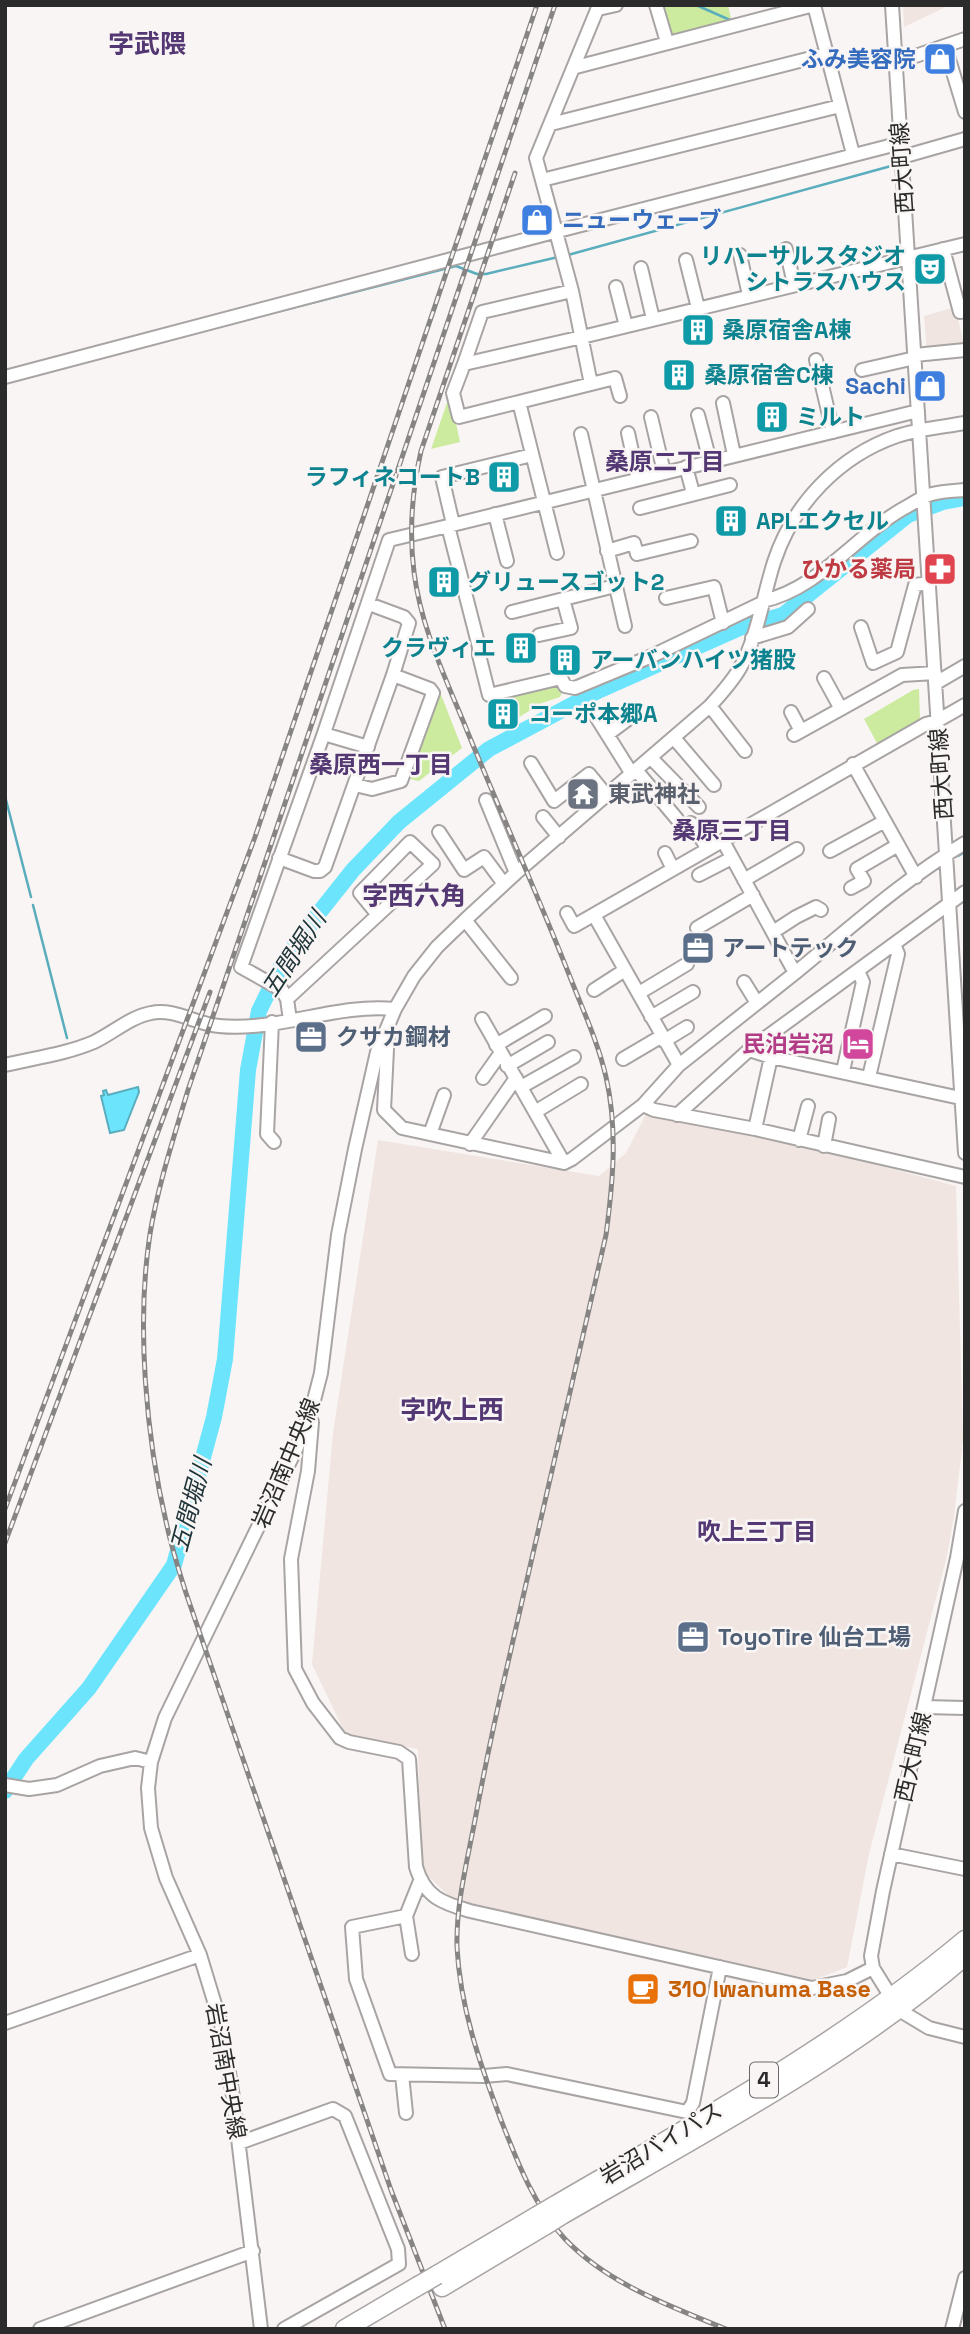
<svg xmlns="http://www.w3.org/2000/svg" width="970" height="2334" font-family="'Space Grotesk','Noto Sans JP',sans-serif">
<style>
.built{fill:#f0e5e0}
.green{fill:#cceb9f}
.water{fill:#6ce5fc;stroke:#59adbd;stroke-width:2}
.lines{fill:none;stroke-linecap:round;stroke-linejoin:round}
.stream{stroke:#59adbd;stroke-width:2.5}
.river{stroke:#6ce5fc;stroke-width:16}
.minor-casing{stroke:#a8a4a3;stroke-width:16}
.highway-casing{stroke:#a8a4a3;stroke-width:21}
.minor{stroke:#fff;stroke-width:12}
.highway{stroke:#fff;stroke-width:18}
.rail-casing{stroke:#878584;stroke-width:5}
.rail{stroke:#f9f5f4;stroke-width:2.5;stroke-dasharray:8;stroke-linecap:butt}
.highway-bridge-casing{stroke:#a8a4a3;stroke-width:21;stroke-linecap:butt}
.highway-bridge{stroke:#fff;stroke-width:18}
.labels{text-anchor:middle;stroke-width:5;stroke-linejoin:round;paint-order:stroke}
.shield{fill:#f9f5f4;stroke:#6a6867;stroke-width:2}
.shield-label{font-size:21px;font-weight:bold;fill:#2c2b2b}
.shop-label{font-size:23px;font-weight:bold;fill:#366cbe;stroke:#f9f5f4;text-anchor:end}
.street-label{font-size:23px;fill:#2c2b2b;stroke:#f9f5f4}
.culture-label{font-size:23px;font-weight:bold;fill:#0d838f;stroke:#f9f5f4;text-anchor:start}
.health-label{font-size:23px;font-weight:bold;fill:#be3a42;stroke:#f9f5f4;text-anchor:end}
.worship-label{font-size:23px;font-weight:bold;fill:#5b616d;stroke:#f9f5f4;text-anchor:start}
.service-label{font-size:23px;font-weight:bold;fill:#4e5e75;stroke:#f9f5f4;text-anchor:start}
.hotel-label{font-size:23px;font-weight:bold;fill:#b23c85;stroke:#f9f5f4;text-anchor:end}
.food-label{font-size:23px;font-weight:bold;fill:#c56008;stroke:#f9f5f4;text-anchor:start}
.neighbourhood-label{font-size:24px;font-weight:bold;fill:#533873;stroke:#f9f5f4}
.water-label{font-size:24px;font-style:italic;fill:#20363a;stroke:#f9f5f4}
.quarter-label{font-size:26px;font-weight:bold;fill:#533873;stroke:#f9f5f4}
</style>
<rect width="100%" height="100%" fill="#f9f5f4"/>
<path class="built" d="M903 5H950L904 27Z
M955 307 965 348 927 352 924 316Z
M647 1112 792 1142 956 1186 963 1440 954 1516 947 1556 869 1854 847 1967 814 1980 454 1901 422 1870 418 1749 346 1735 312 1664 333 1433 378 1140 599 1176 626 1153Z"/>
<path class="green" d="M664 5H728L732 23 676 37 670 33Z
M450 394 460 442 431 449Z
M556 686 563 690 560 697 542 703 516 719 509 698Z
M438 687 462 748 419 781 405 778Z
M919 689 920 720 878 745 864 719 913 690Z"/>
<path class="water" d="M138 1087 139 1092 124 1130 110 1133 101 1096 104 1095 103 1091 106 1090 108 1095Z"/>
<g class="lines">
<path class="stream" d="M696 5 730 20 735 19
M568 255 891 166
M218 327 456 266 477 274H486L558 257
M5 796 31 897
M958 856 965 852
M33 905 67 1038"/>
<path class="river" d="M5 1791 26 1759 89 1688 174 1565 214 1417 225 1359 248 1070 259 1011 283 962 318 914 353 870 399 822 489 749 598 691 742 627 783 615 908 515 943 502 965 498"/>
<defs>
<path id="minor" d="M656 5 667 42
M814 5 853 154
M892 5 965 1153
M598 9 616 5
M945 46 965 112
M895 63 965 39
M576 67 814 5
M551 124 827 54
M902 157 965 139
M542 180 840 106
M786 249 794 284
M943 249 960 312 965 311
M740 255 749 295
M686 260 698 308
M641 268 653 319
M616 287 626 326
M915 355 965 350
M816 360 833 432
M464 364 482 312 572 291
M862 370 915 358
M5 377 554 232 901 143
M591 384 615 378 620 396
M519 402 459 417 453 393 464 364 582 337 965 244
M723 403 734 455
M698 415 710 461
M651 417 664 472
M628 433 638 479
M581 434 625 626
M686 467 693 493
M640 508 730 485
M495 514 507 561
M453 524 442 477 532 455
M607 551 634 543 637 554 691 541
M557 553 519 402 591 384 572 291 536 158 599 5
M666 598 714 587 723 623
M763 601C821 588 857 533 908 506 916 501 924 496 932 494 943 491 954 491 965 490
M762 603 652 656 575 688 565 686 561 678 489 695 479 655V647L448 526 918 411
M512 612 615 586
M861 627 873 663 897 652 915 585 929 583
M539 635 571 628 563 599
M752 638 788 627 808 609
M824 678 841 709
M936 683 965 666
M710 706 745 751
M791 712 801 731
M595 715 632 774
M324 734 368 747
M608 734 635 714
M794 735 902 675 935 673
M674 738 714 785
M651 758 699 807
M531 763 554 801 589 774 607 796
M853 764 916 877
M636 770 677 819
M355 785 372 789 401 781 433 693 430 689 393 675
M486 800 516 873
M543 817 559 837
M691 823 708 849
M439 832 464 870 484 857 504 884
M830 851 885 821
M665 853 673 869
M279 858 314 871H320L325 867 393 675 409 623 404 617 369 604
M699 875 732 858
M744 880 797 849
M851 888 864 881 857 869 898 845
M567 913 574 926 926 724 937 721 965 705
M465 920 511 978
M697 928 753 895
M773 932 796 917 816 907 821 910
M795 973C850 928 904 879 965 843
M744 982 757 1003
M594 990 625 970
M639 993 687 964
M287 999 433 864 410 842 360 893 378 915
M651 1017 693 992
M482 1019 564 1163
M290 1020 287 999 282 990 241 967 323 736 389 540 448 526
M272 1022 267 1134 274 1142
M388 1029 384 1110 402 1128 564 1163 572 1159 643 1105 679 1065 594 915
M664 1041 687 1027
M496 1045 545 1016
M749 1050 771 1057 965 1099
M623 1059 662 1036
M5 1065C34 1058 66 1054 94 1042 113 1033 130 1017 151 1013 174 1008 196 1024 219 1026 278 1032 336 1003 395 1009
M679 1065 795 973 723 841
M507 1066 548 1042
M843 1071 863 982 858 971
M869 1077 898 954 894 944
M483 1078 500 1054
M521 1087 574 1057
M643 1105 654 1110 755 1129 965 1177
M535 1112 581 1084
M677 1115 749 1050 965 892
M755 1129 771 1057
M430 1134 444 1095
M799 1140 808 1106
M470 1144 516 1078
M824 1146 829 1119
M312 1422 308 1471 291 1559 295 1669 313 1703 340 1738 349 1742 399 1752 409 1759 416 1867C425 1897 442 1903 470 1911L812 1988 847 1981 873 1968
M965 1511 957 1558 883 1891 871 1956 873 1968 899 2010 929 2028 965 2037
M925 1707 965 1708
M5 1785 29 1789 57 1785 100 1766 135 1758 151 1762
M891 1854 965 1869
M420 1881 406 1916 352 1927 356 1979 390 2074 484 2076 507 2074 687 2112 693 2103 720 1967
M406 1916 412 1954
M5 2023 200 1955
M402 2075 406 2113
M239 2143 333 2109 345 2116 398 2249 399 2264 284 2329
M40 2329 253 2251
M261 2329 233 2097 221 2024 200 1955 166 1878 151 1828 148 1788 151 1762 165 1718 297 1447 313 1404 321 1373 338 1235 355 1149 377 1052 395 1009 414 976 437 947 465 920 516 873 710 706C721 694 732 682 740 668 758 636 763 596 774 562 793 504 839 456 897 436 918 429 942 427 965 423
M952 2329 965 2278"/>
<path id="highway" d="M554 2206C693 2125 842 2043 965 1940
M560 2216C696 2137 846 2059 965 1956
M437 2275 537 2216
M442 2287 544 2226
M345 2329 418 2286"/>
</defs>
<use href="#minor" class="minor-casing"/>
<use href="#highway" class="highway-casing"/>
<use href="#minor" class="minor"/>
<use href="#highway" class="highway"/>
<defs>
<path id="rail" d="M515 173 421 451C412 491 409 532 414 572 421 629 447 681 468 733 503 818 541 902 574 987 586 1017 599 1046 606 1077 618 1130 613 1182 606 1235 572 1383 538 1532 504 1680 493 1728 483 1777 474 1825 466 1866 456 1906 457 1947 460 2007 480 2064 501 2120 517 2161 534 2206 565 2239 608 2284 670 2306 726 2329
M5 1509 255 837 537 5
M5 1543 210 992
M445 2329 391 2190 186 1593C179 1571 172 1549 167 1526 146 1438 136 1324 150 1234 158 1185 174 1137 188 1090L555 5"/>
</defs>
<use href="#rail" class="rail-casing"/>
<use href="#rail" class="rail"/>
<defs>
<path id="highway-bridge" d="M537 2216 554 2206
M544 2226 560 2216
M418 2286 437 2275"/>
</defs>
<use href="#highway-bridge" class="highway-bridge-casing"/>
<use href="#highway-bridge" class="highway-bridge"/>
</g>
<defs>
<symbol id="shop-square" viewBox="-11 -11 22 22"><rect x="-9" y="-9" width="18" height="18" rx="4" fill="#3f7fe0" stroke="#f9f5f4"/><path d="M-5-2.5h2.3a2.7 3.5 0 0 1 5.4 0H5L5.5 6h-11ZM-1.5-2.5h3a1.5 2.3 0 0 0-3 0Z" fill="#fff"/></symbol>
<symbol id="theatre-square" viewBox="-11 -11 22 22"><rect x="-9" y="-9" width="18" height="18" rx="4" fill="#0f9aa8" stroke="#f9f5f4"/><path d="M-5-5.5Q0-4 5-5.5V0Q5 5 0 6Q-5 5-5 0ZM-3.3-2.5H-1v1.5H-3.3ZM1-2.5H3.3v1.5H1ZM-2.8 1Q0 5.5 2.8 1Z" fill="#fff"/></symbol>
<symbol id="building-square" viewBox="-11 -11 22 22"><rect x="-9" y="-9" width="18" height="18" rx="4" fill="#0f9aa8" stroke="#f9f5f4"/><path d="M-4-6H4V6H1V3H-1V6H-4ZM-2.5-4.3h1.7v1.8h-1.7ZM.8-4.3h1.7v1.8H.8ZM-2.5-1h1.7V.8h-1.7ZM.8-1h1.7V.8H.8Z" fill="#fff"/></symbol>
<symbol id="pharmacy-square" viewBox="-11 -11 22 22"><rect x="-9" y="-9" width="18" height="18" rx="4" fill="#e0444e" stroke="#f9f5f4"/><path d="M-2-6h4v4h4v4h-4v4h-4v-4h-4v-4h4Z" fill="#fff"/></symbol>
<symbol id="temple-square" viewBox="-11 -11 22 22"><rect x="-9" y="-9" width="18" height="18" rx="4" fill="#6b7280" stroke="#f9f5f4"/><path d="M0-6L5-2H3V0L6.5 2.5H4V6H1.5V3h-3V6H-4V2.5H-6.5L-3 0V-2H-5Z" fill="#fff"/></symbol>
<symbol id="office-square" viewBox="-11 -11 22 22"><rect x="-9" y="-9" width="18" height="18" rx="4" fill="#5c6f8a" stroke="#f9f5f4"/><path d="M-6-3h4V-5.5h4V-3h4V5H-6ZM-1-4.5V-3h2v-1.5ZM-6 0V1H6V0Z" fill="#fff"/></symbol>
<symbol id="hotel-square" viewBox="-11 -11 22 22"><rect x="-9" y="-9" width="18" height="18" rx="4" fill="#d1479c" stroke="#f9f5f4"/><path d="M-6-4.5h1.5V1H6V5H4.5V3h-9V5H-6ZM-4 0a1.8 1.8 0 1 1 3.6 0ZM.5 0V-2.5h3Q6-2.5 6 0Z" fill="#fff"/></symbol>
<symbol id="cafe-square" viewBox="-11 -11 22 22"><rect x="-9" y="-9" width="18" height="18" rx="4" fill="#e8710a" stroke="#f9f5f4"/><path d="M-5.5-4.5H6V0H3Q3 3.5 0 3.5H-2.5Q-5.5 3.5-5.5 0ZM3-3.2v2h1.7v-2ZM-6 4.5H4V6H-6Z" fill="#fff"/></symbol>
</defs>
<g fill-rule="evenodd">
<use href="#shop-square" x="921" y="40" width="38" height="38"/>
<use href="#shop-square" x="518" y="201" width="38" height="38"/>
<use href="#theatre-square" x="911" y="250" width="38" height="38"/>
<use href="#building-square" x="679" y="311" width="38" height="38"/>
<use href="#building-square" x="660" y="356" width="38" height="38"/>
<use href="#shop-square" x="911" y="367" width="38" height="38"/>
<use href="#building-square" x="753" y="398" width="38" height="38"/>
<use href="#building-square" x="485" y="458" width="38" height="38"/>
<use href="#building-square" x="712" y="502" width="38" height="38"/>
<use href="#pharmacy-square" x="921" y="550" width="38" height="38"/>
<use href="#building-square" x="425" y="563" width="38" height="38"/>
<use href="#building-square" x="502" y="629" width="38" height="38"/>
<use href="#building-square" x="546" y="641" width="38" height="38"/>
<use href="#building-square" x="484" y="695" width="38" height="38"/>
<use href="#temple-square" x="564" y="775" width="38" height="38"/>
<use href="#office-square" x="679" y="929" width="38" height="38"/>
<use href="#office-square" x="292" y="1018" width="38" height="38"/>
<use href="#hotel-square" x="839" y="1025" width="38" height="38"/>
<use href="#office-square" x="674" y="1618" width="38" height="38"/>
<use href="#cafe-square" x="624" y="1970" width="38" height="38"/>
</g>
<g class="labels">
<rect class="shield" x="750" y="2062.5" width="28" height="35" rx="5"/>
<g class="shield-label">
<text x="764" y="2087">4</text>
</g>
<g class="shop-label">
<text x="916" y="67">ふみ美容院</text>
<text x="562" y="228" text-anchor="start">ニューウェーブ</text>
<text x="906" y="394">Sachi</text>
</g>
<g class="street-label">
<text transform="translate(902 168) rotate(-94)" y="8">西大町線</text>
<text transform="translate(941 774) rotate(-94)" y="8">西大町線</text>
<text transform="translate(286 1463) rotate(-67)" y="8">岩沼南中央線</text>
<text transform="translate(913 1757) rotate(-77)" y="8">西大町線</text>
<text transform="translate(226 2071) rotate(80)" y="8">岩沼南中央線</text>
<text transform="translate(661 2143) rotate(-31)" y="8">岩沼バイパス</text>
</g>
<g class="culture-label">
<text x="906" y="264" text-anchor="end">リハーサルスタジオ<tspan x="906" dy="26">シトラスハウス</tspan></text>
<text x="722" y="338">桑原宿舎A棟</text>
<text x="704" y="383">桑原宿舎C棟</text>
<text x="796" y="425">ミルト</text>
<text x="480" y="485" text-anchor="end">ラフィネコートB</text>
<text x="756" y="529">APLエクセル</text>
<text x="468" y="590">グリュースゴット2</text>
<text x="496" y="656" text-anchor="end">クラヴィエ</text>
<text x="590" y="668">アーバンハイツ猪股</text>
<text x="528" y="722">コーポ本郷A</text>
</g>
<g class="health-label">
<text x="916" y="577">ひかる薬局</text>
</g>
<g class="worship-label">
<text x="608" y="802">東武神社</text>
</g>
<g class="service-label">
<text x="722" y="956">アートテック</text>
<text x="336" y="1045">クサカ鋼材</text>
<text x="718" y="1645">ToyoTire 仙台工場</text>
</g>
<g class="hotel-label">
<text x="834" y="1052">民泊岩沼</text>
</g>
<g class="food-label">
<text x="668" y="1997">310 Iwanuma Base</text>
</g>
<g class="neighbourhood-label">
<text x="665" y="470">桑原二丁目</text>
<text x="381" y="773">桑原西一丁目</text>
<text x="732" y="839">桑原三丁目</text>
<text x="757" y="1540">吹上三丁目</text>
</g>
<g class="water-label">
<text transform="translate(294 954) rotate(-57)" y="8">五間堀川</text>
<text transform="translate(191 1505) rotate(-75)" y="8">五間堀川</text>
</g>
<g class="quarter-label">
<text x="147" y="53">字武隈</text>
<text x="414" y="905">字西六角</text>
<text x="452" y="1419">字吹上西</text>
</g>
</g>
<rect width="970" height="2334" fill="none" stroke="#2c2b2b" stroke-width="14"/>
</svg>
